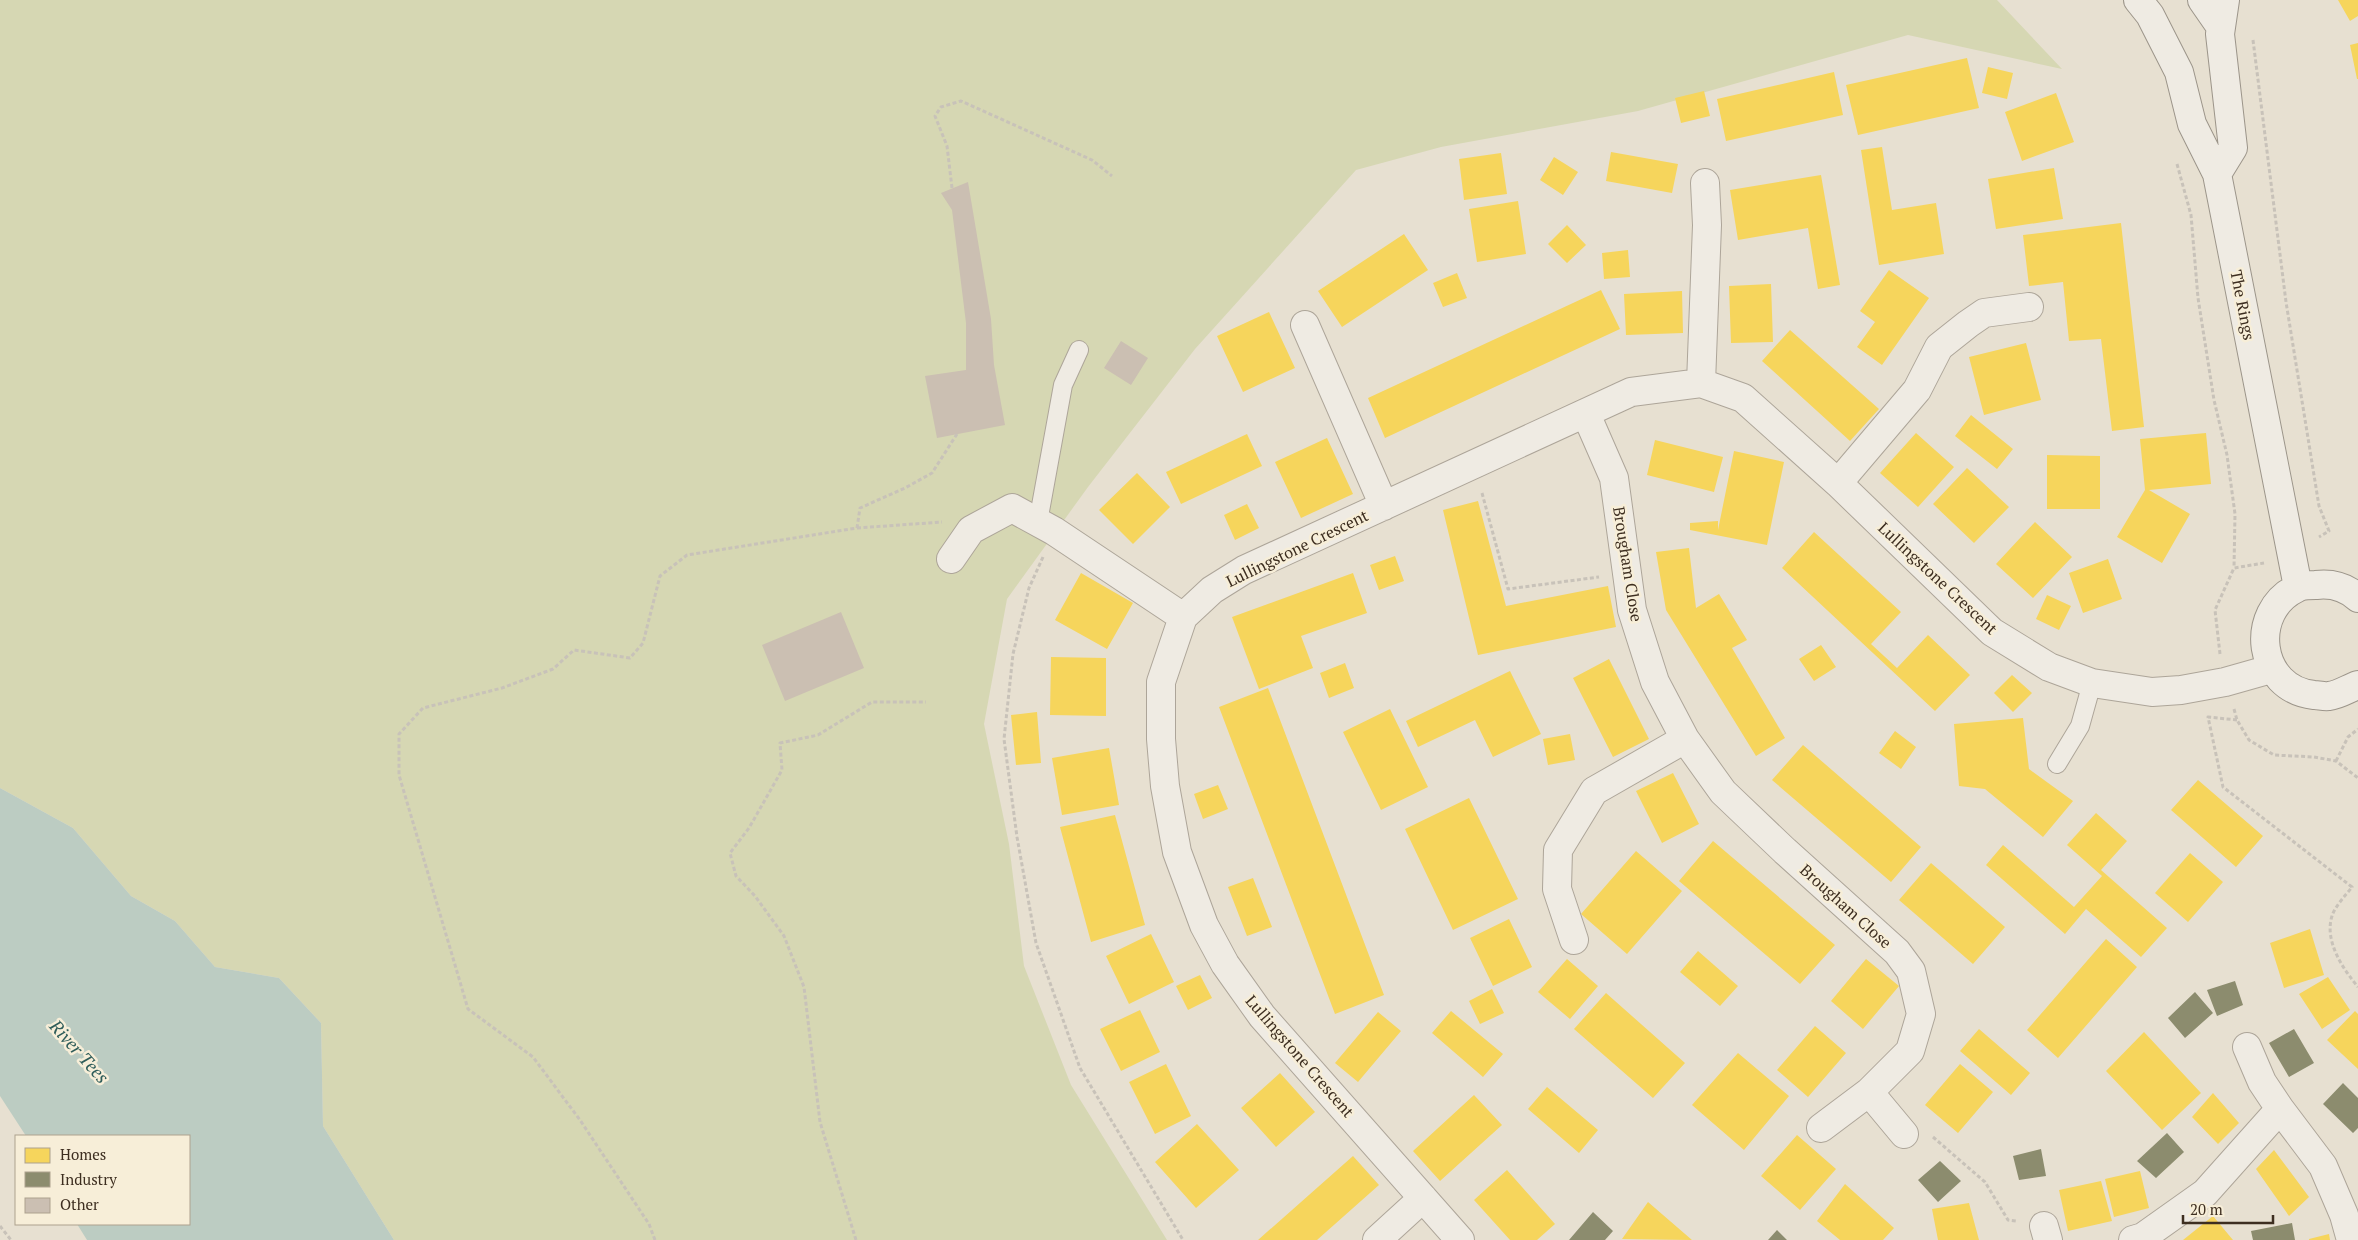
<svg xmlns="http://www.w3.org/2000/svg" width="2358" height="1240" font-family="'PT Serif',serif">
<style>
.green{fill:#d6d7b3}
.water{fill:#bcccc2}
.homes{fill:#f6d55c}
.industry{fill:#8c8c6e}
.building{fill:#cbbfb2}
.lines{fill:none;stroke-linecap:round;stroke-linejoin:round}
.lane-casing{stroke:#ada599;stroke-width:20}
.street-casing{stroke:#ada599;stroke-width:30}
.secondary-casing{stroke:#9c958a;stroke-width:30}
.path{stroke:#c8c2b9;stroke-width:3;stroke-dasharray:4 2.5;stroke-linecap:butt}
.lane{stroke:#efebe3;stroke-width:18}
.street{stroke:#efebe3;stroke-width:28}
.secondary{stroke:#efebe3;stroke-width:28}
.labels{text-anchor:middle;stroke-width:5;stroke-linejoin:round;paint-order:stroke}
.street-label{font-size:16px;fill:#3d2e20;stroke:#f7eed8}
.water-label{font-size:18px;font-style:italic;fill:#2f5d5a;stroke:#f7eed8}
</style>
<rect width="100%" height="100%" fill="#e7e0d1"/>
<path class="green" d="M0 0H1997L2062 69 1908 35 1638 111 1441 147 1356 170 1195 349 1088 487 1007 599 984 724 1009 844 1024 966 1071 1085 1167 1240H394L323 1126 321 1023 279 978 215 967 175 921 131 896 73 828 0 788Z"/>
<path class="water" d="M0 788 73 828 131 896 175 921 215 967 279 978 321 1023 323 1126 394 1240H87L77 1224H189V1136H26L0 1096Z"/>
<path class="homes" d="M2338 0H2358V16L2350 21Z
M2358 43V79H2357L2350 45Z
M1967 58 1979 108 1858 135 1846 85Z
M1988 67 2013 73 2007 99 1982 93Z
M1834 72 1843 115 1726 141 1717 99Z
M1704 91 1710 116 1681 123 1675 98Z
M2056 93 2074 142 2022 161 2005 112Z
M1882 147 1892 210 1936 203 1944 254 1879 265 1861 150Z
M1611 152 1678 164 1672 193 1606 181Z
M1501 153 1507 194 1464 200 1459 159Z
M1554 157 1578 172 1563 195 1540 180Z
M2054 168 2063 219 1996 229 1988 179Z
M1821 175 1840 285 1818 289 1808 228 1738 240 1730 190Z
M1518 201 1526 254 1477 262 1469 209Z
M2121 223 2144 427 2112 431 2101 339 2069 341 2063 282 2029 286 2023 235Z
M1567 225 1586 245 1567 263 1548 244Z
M1404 234 1428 270 1342 327 1318 291Z
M1628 250 1630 277 1604 279 1602 253Z
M1889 270 1929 298 1882 365 1857 347 1875 322 1860 311Z
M1457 273 1467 298 1443 307 1433 283Z
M1771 284 1773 342 1731 343 1729 286Z
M1601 290 1620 329 1385 438 1368 398Z
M1682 291 1683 333 1626 335 1624 294Z
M1269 312 1295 368 1243 392 1217 336Z
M1790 330 1879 409 1850 441 1762 361Z
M2026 343 2041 400 1984 415 1969 357Z
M1971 415 2013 449 1997 469 1955 436Z
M1916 433 1954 467 1918 507 1880 473Z
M2206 433 2211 484 2149 490 2190 514 2162 563 2117 537 2145 490 2140 439Z
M1247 434 1262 466 1181 504 1166 472Z
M1327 438 1353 494 1301 518 1275 462Z
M1655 440 1723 457 1714 492 1647 475Z
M1734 451 1784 462 1767 545 1690 530V523L1718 521V530Z
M2047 455 2100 456V509H2047Z
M1967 468 2009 507 1974 543 1933 504Z
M1137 473 1170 507 1133 544 1099 510Z
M1478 501 1506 606 1608 586 1616 627 1478 655 1443 510Z
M1247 504 1259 528 1235 540 1224 515Z
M2035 522 2072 557 2033 598 1996 564Z
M1814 532 1901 612 1871 644 1897 668 1928 635 1970 675 1935 711 1782 568Z
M1689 548 1696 608 1719 594 1747 640 1732 648 1785 738 1756 756 1666 610 1656 552Z
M1395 556 1404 581 1379 590 1370 565Z
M2108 559 2122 599 2083 613 2069 573Z
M1081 573 1133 603 1107 649 1055 620Z
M1353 573 1367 613 1301 636 1313 668 1259 689 1232 617Z
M2047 595 2071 606 2059 630 2036 619Z
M1821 645 1836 667 1814 681 1799 659Z
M1051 657 1106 658V716L1050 715Z
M1609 659 1649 739 1613 757 1573 678Z
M1345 663 1354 688 1329 698 1320 673Z
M1510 671 1541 734 1493 757 1475 720 1418 747 1406 721Z
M2012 675 2032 693 2013 712 1994 693Z
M1268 688 1384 995 1335 1014 1219 707Z
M1390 709 1428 787 1381 810 1343 732Z
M1037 712 1041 763 1016 765 1011 715Z
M2023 718 2029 769 2073 801 2043 837 1985 789 1959 786 1954 724Z
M1895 731 1916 747 1901 769 1879 753Z
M1570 734 1575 760 1548 765 1543 739Z
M1803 745 1921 847 1891 882 1772 780Z
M1109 748 1119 805 1062 815 1052 758Z
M1673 773 1699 824 1662 843 1636 791Z
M2198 780 2263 836 2236 867 2171 810Z
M1218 785 1228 809 1203 819 1194 794Z
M1469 798 1518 899 1453 930 1405 829Z
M2096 813 2127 841 2101 870 2167 928 2141 957 2086 909 2065 934 1986 865 2003 845 2074 907 2102 876 2067 845Z
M1115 815 1145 925 1091 942 1060 827Z
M1713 841 1835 945 1800 984 1679 881Z
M1636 851 1682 891 1627 954 1581 914Z
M2190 853 2223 882 2188 922 2155 893Z
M1931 863 2005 927 1973 964 1899 900Z
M1253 878 1272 927 1247 936 1228 887Z
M1509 919 1532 967 1493 986 1470 938Z
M2310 929 2324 975 2284 988 2270 943Z
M1151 934 1174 982 1129 1004 1106 956Z
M2106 939 2137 967 2058 1058 2027 1030Z
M1698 951 1738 986 1720 1006 1680 972Z
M1567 959 1598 986 1570 1019 1538 992Z
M1866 959 1899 986 1863 1029 1831 1001Z
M1200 975 1212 998 1188 1010 1176 986Z
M2328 977 2350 1010 2322 1029 2299 994Z
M1492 989 1504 1013 1480 1024 1469 1001Z
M1606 993 1685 1063 1653 1098 1574 1029Z
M1140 1010 1160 1052 1121 1071 1100 1029Z
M1451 1011 1503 1054 1483 1077 1432 1033Z
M2355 1011 2358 1014V1069L2327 1040Z
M1378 1012 1401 1031 1358 1082 1335 1063Z
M1815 1026 1846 1053 1808 1097 1777 1070Z
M1979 1029 2030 1073 2011 1095 1960 1051Z
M2144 1032 2201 1093 2162 1130 2106 1071Z
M1738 1053 1789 1096 1744 1150 1692 1105Z
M1166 1064 1191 1116 1155 1134 1129 1082Z
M1960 1064 1993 1092 1958 1133 1925 1105Z
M1280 1073 1315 1112 1276 1147 1241 1108Z
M1547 1087 1598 1130 1579 1153 1528 1109Z
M2213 1093 2239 1123 2218 1144 2192 1117Z
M1474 1095 1502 1125 1440 1181 1413 1151Z
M1197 1124 1239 1170 1196 1208 1155 1162Z
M1797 1135 1836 1169 1800 1210 1761 1176Z
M2274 1150 2309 1197 2289 1216 2256 1169Z
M1353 1156 1379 1185 1317 1240H1258Z
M1507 1170 1555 1224 1537 1240H1510L1474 1200Z
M2140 1171 2149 1208 2114 1217 2105 1179Z
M2101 1181 2112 1221 2068 1231 2059 1190Z
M1845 1184 1894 1228 1883 1240H1840L1817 1221Z
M1648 1202 1692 1240 1622 1239Z
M1969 1203 1979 1240H1938L1932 1209Z
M2213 1216 2233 1240H2183Z
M2329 1234 2330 1240H2309V1239Z"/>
<path class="industry" d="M2235 981 2243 1005 2217 1016 2207 990Z
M2195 992 2213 1013 2185 1038 2168 1018Z
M2294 1029 2314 1063 2289 1077 2269 1043Z
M2343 1083 2358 1098V1128L2353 1133 2323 1104Z
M2167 1133 2184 1152 2156 1178 2137 1161Z
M2041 1149 2046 1176 2019 1180 2013 1156Z
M1940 1161 1961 1181 1938 1202 1918 1180Z
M1593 1212 1613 1231 1605 1240H1569Z
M2292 1223 2295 1240H2253L2251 1231Z
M1777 1230 1787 1240H1768Z"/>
<path class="building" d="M968 182 991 319 994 365 1005 425 937 438 925 376 966 370V323L952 210 941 193Z
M1121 341 1148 358 1131 385 1104 368Z
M841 612 864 668 785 701 762 645Z"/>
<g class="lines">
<defs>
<path id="lane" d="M1038 522 1063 385 1079 350
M2057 764 2080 726 2092 683"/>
<path id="street" d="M1305 325 1384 506
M1701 383 1707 225 1705 183
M1586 414 1614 478 1632 610 1655 682 1685 739 1723 792 1785 851 1897 952 1911 971 1921 1014 1910 1051 1869 1092 1821 1128
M1838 483 1917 390 1939 347 1968 324 1984 313 2029 307
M951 559 971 530 1012 508 1054 531 1183 617
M1574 940 1557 889 1558 850 1594 791 1685 739
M2247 1047 2262 1082 2280 1109
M1869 1092 1904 1134
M2044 1226 2048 1240
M1377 1240 1423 1198
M1460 1240 1262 1016 1225 964 1204 925 1177 852 1165 786 1161 739V682L1183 617 1212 590 1244 570 1631 392 1701 383 1743 398 1838 483 1992 632 2049 667 2092 683 2152 692 2181 690 2225 682 2271 669
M2133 1240 2143 1237 2205 1193 2280 1109 2323 1166 2344 1215 2351 1240"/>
<path id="secondary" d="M2138 0 2150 15 2179 72 2192 124 2217 174 2298 587
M2202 0 2220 26
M2217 174 2233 148 2220 34 2225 0
M2358 598C2346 587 2332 583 2316 585 2310 585 2302 585 2297 588 2248 611 2257 689 2314 695 2319 695 2325 697 2329 696 2339 695 2349 688 2358 685"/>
</defs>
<use href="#lane" class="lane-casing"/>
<use href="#street" class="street-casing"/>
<use href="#secondary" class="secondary-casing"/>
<path class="path" d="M2253 40 2286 302 2319 506 2329 531 2319 537
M2177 164 2191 215 2198 298 2214 400 2227 455 2235 514 2234 568
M952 188 947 146 935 116 941 107 961 101 1092 160 1112 176
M1482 493 1508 589 1599 577
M857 528 942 522
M1043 557 1029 588 1013 654 1004 739 1017 837 1036 943 1080 1068 1183 1240
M2220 654 2215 610 2234 568 2264 563
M2234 709 2237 720 2249 740 2274 755 2314 757 2336 761 2358 778
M2237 720 2208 717 2223 787 2352 887C2346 895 2335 906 2332 916 2324 941 2343 969 2358 987
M2336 761 2348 737 2358 729
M1933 1137 1985 1182 2008 1220 2016 1221
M0 1226 11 1240
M655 1240 649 1224 580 1120 533 1057 468 1009 399 775V734L423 708 502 688 553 669 574 650 630 658 643 643 660 576 687 555 857 528 860 508 905 488 932 473 957 434
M856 1240 820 1122 804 987 784 936 755 896 736 876 730 853 749 828 782 770 780 743 818 735 872 702H926"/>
<use href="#lane" class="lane"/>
<use href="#street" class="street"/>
<use href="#secondary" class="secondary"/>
</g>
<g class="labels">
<g class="street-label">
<text transform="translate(2243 305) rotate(79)" y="6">The Rings</text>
<text transform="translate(1297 548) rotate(-26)" y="6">Lullingstone Crescent</text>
<text transform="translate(1628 564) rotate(81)" y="6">Brougham Close</text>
<text transform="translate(1938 578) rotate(43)" y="6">Lullingstone Crescent</text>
<text transform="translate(1846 906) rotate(42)" y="6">Brougham Close</text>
<text transform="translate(1300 1056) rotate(49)" y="6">Lullingstone Crescent</text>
</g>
<g class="water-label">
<text transform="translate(79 1052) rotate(48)" y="6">River Tees</text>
</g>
</g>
<rect x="15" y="1135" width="175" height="90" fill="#f7eed8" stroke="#ada18e"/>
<rect x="25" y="1148" width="25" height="15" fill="#f6d55c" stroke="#ada18e"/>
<text x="60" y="1160" font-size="15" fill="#3d2e20">Homes</text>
<rect x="25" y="1172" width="25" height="15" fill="#8c8c6e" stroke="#ada18e"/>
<text x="60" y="1185" font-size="15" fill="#3d2e20">Industry</text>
<rect x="25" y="1198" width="25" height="15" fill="#cbbfb2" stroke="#ada18e"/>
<text x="60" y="1210" font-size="15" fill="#3d2e20">Other</text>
<path d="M2183 1215v8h90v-8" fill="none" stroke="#3d2e20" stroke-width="2.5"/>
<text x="2190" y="1215" font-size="15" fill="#3d2e20" stroke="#f7eed8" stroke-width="4" paint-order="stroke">20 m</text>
</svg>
